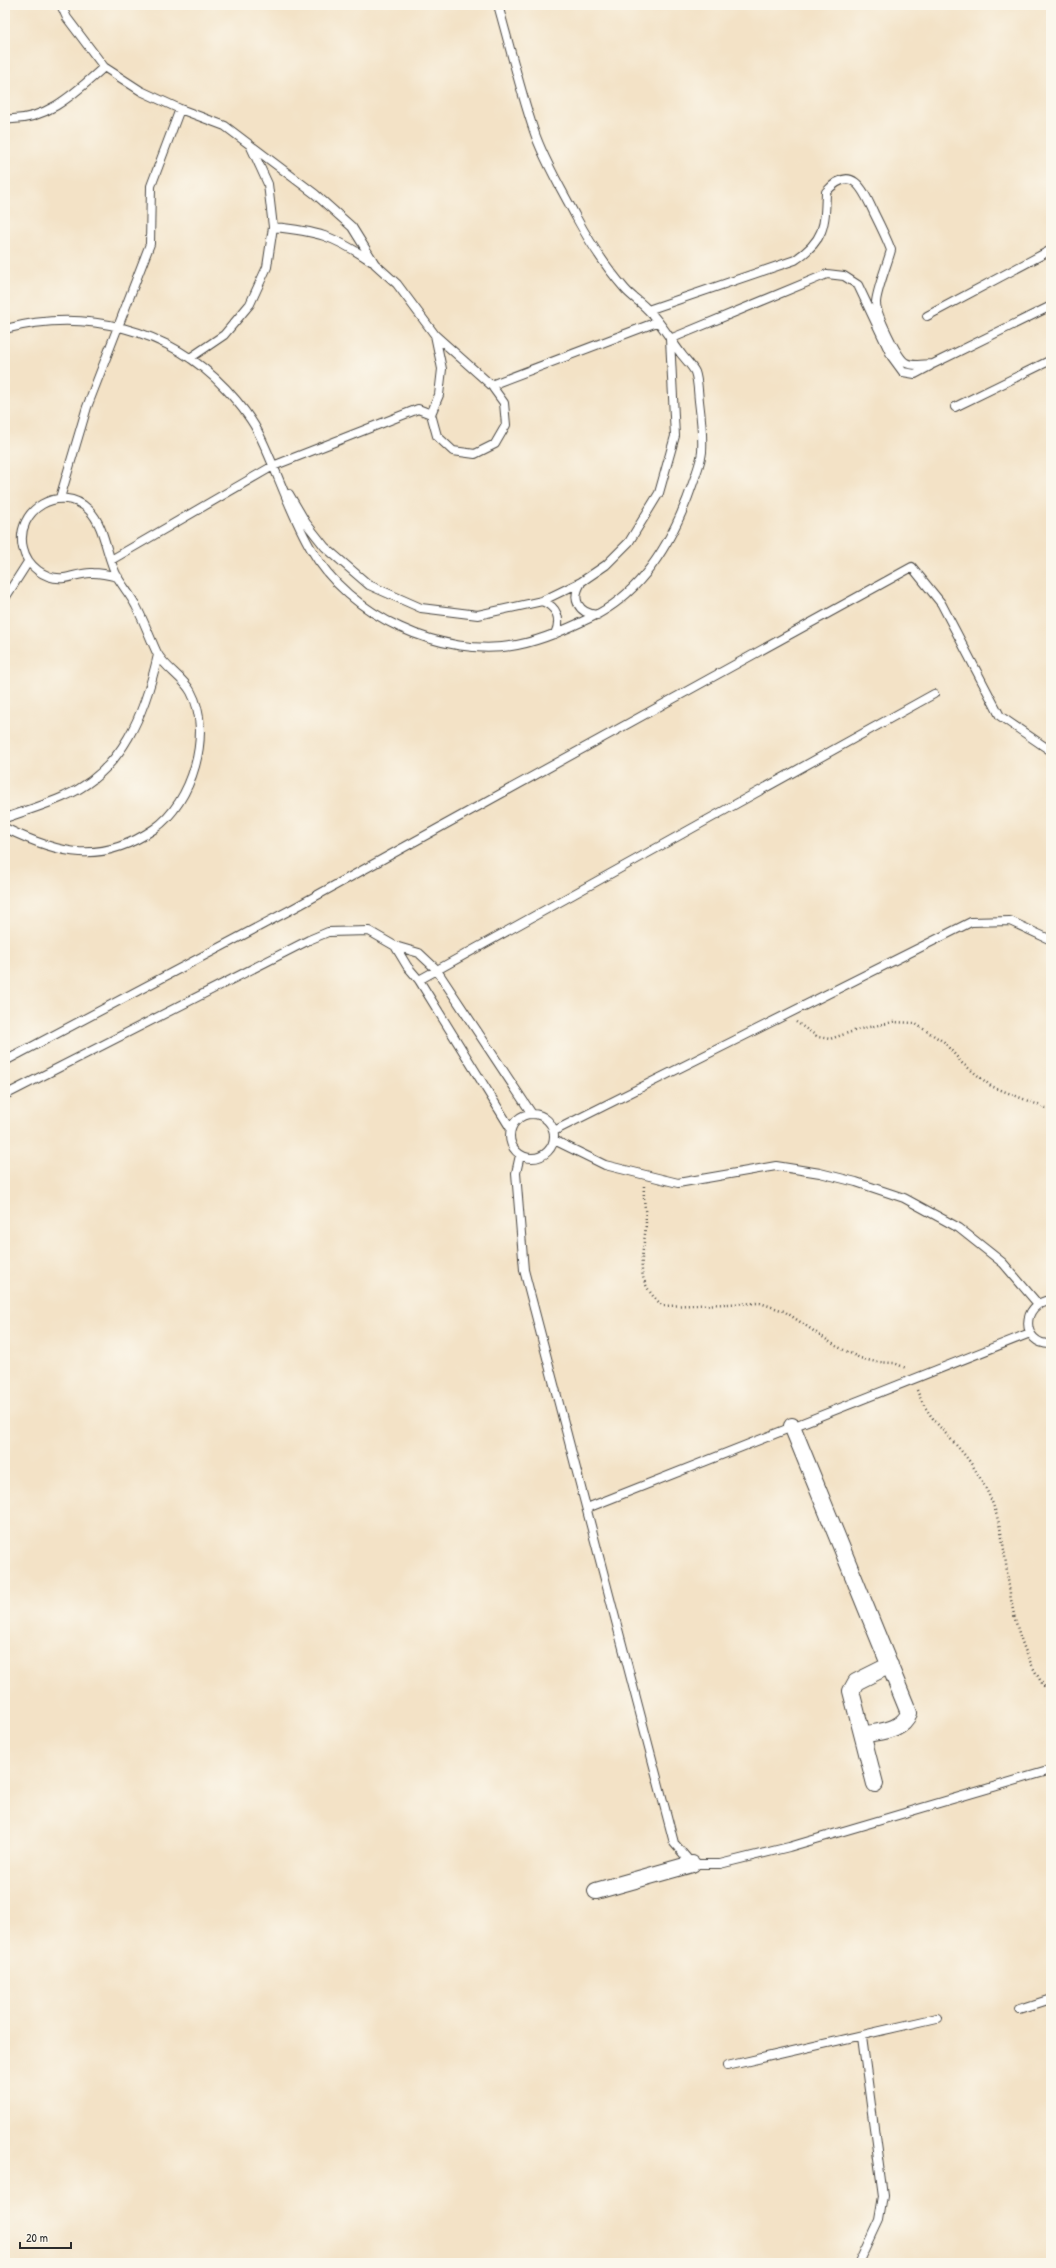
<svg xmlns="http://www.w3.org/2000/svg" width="1056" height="2268" font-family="'Patrick Hand',sans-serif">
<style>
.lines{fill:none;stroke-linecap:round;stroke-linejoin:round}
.lane-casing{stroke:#494642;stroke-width:10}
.street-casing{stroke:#494642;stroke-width:18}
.path{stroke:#494642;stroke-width:2.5;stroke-dasharray:1 3;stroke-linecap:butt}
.lane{stroke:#fff;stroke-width:8}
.street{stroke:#fff;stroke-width:16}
</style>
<rect width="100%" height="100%" fill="#fbf7ec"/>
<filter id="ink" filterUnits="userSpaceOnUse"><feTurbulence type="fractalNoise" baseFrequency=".025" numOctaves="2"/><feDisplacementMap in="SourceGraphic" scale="8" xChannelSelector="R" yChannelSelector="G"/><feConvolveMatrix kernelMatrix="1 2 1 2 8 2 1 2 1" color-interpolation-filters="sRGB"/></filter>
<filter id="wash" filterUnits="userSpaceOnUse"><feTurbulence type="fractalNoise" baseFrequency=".012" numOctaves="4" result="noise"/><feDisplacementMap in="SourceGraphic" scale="16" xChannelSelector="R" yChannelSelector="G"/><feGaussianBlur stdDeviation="0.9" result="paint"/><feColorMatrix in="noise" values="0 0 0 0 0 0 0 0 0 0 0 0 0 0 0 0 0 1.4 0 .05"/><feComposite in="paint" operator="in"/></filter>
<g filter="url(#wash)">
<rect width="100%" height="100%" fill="#f3e2c6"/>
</g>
<g filter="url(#ink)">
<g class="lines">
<defs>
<path id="lane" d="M61 5 67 18 104 67 141 91 180 109 225 126 315 194 352 227 375 264 397 284 435 335 491 385 504 403 506 425 495 444 475 454 453 451 437 436 431 414 439 395 442 369 435 335
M5 119C46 122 76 92 104 67
M273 227C317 231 334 236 371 261
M648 310 795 260C825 240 825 225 826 192 852 163 863 189 874 213 880 225 886 237 891 250 888 262 876 292 876 303 876 313 897 358 906 363 914 367 924 364 933 364L1051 306
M927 316 1051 250
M5 329C84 308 169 328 226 389 239 403 252 418 260 436 278 473 290 513 311 549 349 616 442 659 517 645 543 640 569 628 592 617 646 591 676 534 694 480 697 471 701 461 702 452 703 436 701 417 699 401 698 392 698 380 695 372 692 366 686 360 682 355 670 339 660 321 646 308 639 301 631 296 625 289 605 266 590 243 576 217 562 190 543 159 534 131 520 90 510 47 498 5
M670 339 827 274 844 276 858 285 892 357 903 372 915 374 930 366
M190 358 224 335 250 304 267 267 273 227 268 184 251 147
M491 385 657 322
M955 407 1051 360
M289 494 306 523 325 547 369 585 421 608 478 615 542 601 581 582 606 565 629 542 659 493 675 436 670 339
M60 498 87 407 150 244 151 186 180 109
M111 560 273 466 418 409 431 414
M581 583C571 599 578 613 597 615
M5 598 28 562
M542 601C557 607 562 619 555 634
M5 818C25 811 46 805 65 796 123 771 145 712 158 655
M5 828C60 855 101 865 154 829 192 803 213 733 191 692 183 677 165 668 157 653 150 638 144 621 136 606 131 596 124 588 118 578 106 558 106 527 89 510 61 482 14 510 23 548 27 566 45 580 64 578 73 577 83 572 93 573 101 573 110 575 118 577
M395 946 407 966 419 980 511 1129
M419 980 934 694
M5 1061 294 908 912 567 941 603 1000 716 1051 751
M5 1095 309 940 328 932 369 931 395 946 419 953 436 969 532 1114
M510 1136a22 22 0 1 1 44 0a22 22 0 1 1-44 0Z
M554 1131 971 922 1010 921 1051 940
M554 1140 605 1165 678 1183 776 1166 820 1173 856 1182 904 1198 959 1228 1003 1263 1038 1304
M520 1155 516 1173 524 1270 674 1843 692 1864H720L789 1847 1051 1770
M1051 1300C1020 1303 1021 1345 1051 1344
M587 1508 1030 1333
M1020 2009 1051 1999
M727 2066 937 2018
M859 2263 879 2220 883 2196 862 2037"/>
<path id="street" d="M792 1426 909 1713C902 1731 880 1731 863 1735
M875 1784 851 1691 856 1682 890 1665
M596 1891 692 1864"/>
</defs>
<use href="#lane" class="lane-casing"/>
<use href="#street" class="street-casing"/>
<path class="path" d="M796 1022 818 1037 830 1039 860 1029 893 1022 914 1023 944 1042 962 1063 991 1086 1051 1110
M644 1186C643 1199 646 1211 646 1223 644 1258 631 1278 663 1306L760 1303 784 1311 836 1346 860 1358 876 1362 894 1363 906 1368
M917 1390C927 1418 949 1435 967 1458 975 1468 983 1483 989 1495 1005 1529 1005 1568 1012 1605 1018 1637 1031 1670 1051 1696"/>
<use href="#lane" class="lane"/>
<use href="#street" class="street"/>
</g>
</g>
<rect width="1056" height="2268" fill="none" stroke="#fbf7ec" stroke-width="20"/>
<path d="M20 2242v6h51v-6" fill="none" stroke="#2b2b2b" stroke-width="2"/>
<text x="26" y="2242" font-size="12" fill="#2b2b2b" stroke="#fbf7ec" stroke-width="3" paint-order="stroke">20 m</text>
</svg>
